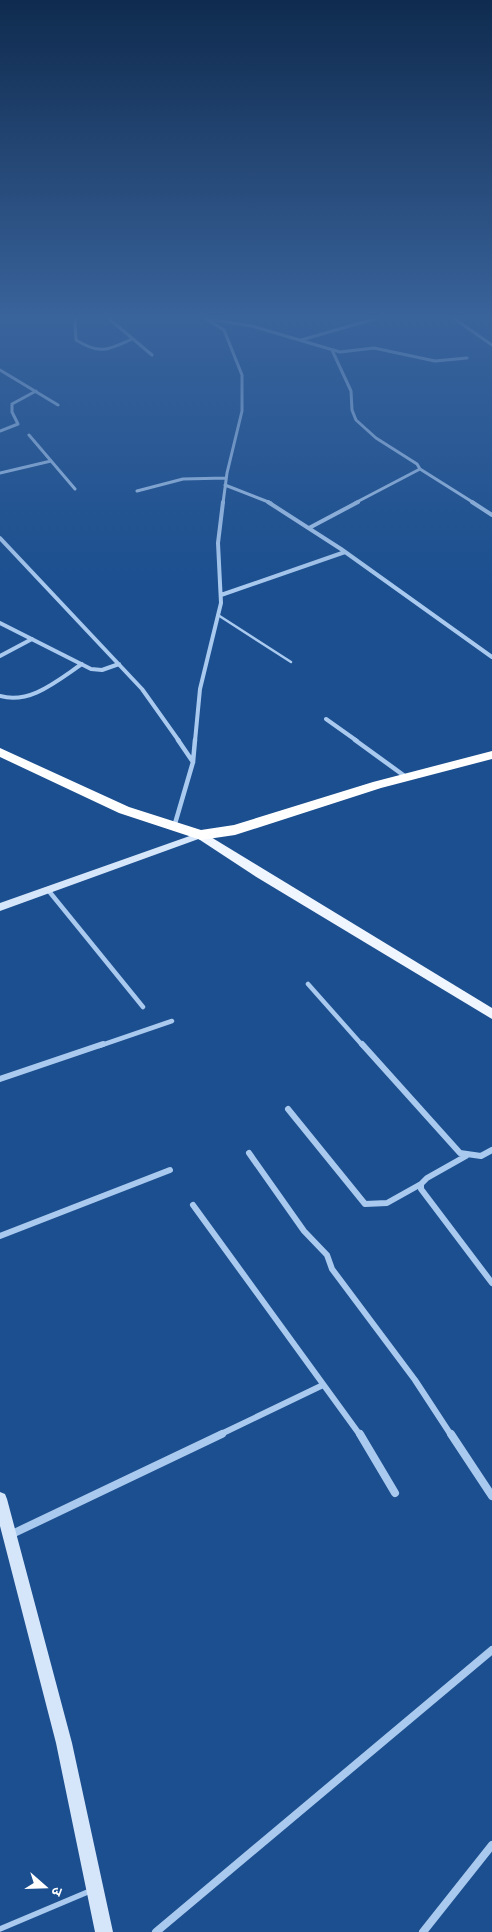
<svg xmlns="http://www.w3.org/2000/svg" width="492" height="1932" font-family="'Alegreya Sans','Noto Sans Devanagari',sans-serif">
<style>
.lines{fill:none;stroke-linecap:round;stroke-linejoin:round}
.lane-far1{stroke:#a9c9ee;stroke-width:2.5}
.lane{stroke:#a9c9ee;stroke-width:5.5}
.street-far4{stroke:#a9c9ee;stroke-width:3}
.street-far3{stroke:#a9c9ee;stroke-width:4}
.street-far2{stroke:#a9c9ee;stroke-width:4.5}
.street-far1{stroke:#a9c9ee;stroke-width:6}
.street{stroke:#a9c9ee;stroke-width:8}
.secondary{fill:#d6e6fa;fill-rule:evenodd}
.primary{fill:#f0f6ff;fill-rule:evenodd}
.highway{fill:#fff;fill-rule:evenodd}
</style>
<rect width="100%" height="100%" fill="#1b4f8f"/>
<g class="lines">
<path class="lane-far1" d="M218 615 291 662"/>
<path class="lane" d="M0 1929 90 1891"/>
<path class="street-far4" d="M77 317 75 321 76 340C100 355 108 350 132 339
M107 317 152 355
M203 317 224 330 242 375V411L227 473 223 503
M452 317 492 345
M208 319 252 326 340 352 374 348 435 361 467 358
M301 340 381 317
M332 350 351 391 352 410 356 420 376 438 417 464 420 469 355 503
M0 370 58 405
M0 431 18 424 12 412V404L36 391
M29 435 75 489
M420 469 474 503
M0 473 51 461
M225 485 271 503
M137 491 183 479 226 478"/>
<path class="street-far3" d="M268 502 341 549 492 657
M472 502 492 515
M309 528 358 502
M0 538 142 689 179 741
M221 595 345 552
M0 623 91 669 102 670 119 664
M0 656 32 639
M0 696C30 705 58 680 82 664
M326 719 357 741
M195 741 200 689 221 603 218 543 223 502"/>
<path class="street-far2" d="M178 740 193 762
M355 740 406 777
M174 827 193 762 195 740
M48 890 143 1007
M308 984 363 1046
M99 1046 172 1021"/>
<path class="street-far1" d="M362 1044 460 1153 481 1156 492 1150
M0 1079 103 1044
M288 1109 365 1204 387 1203 421 1184
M249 1153 304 1231 327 1255 332 1269 415 1380 451 1435
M466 1156 427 1178 421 1184V1189L492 1283
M193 1205 360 1435
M0 1236 170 1170
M219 1435 323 1385"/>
<path class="street" d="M360 1434 395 1493
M451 1434 492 1496
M10 1535 222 1434
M156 1932 492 1650
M423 1932 492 1845"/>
<path class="secondary" d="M201 832 206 835 204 837 0 911V903Z
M0 1492 5 1494 7 1499 72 1743 113 1932H95L56 1743 0 1526Z"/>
<path class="primary" d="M201 831 492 1008V1019L258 878 197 838 195 835Z"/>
<path class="highway" d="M0 748 129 807 201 830 234 825 373 782 492 751V759L381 788 235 835 201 840 119 813 0 757Z"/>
</g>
<linearGradient id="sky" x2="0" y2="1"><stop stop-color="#0f2b4f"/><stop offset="0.54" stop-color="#39639b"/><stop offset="1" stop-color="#39639b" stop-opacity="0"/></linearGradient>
<rect width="492" height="587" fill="url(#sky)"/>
<g transform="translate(45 1887) rotate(110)" stroke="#1b4f8f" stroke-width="4" paint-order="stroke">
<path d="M0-4L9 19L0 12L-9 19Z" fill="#ffffff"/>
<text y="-8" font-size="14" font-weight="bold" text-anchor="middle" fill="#ffffff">उ</text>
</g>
</svg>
